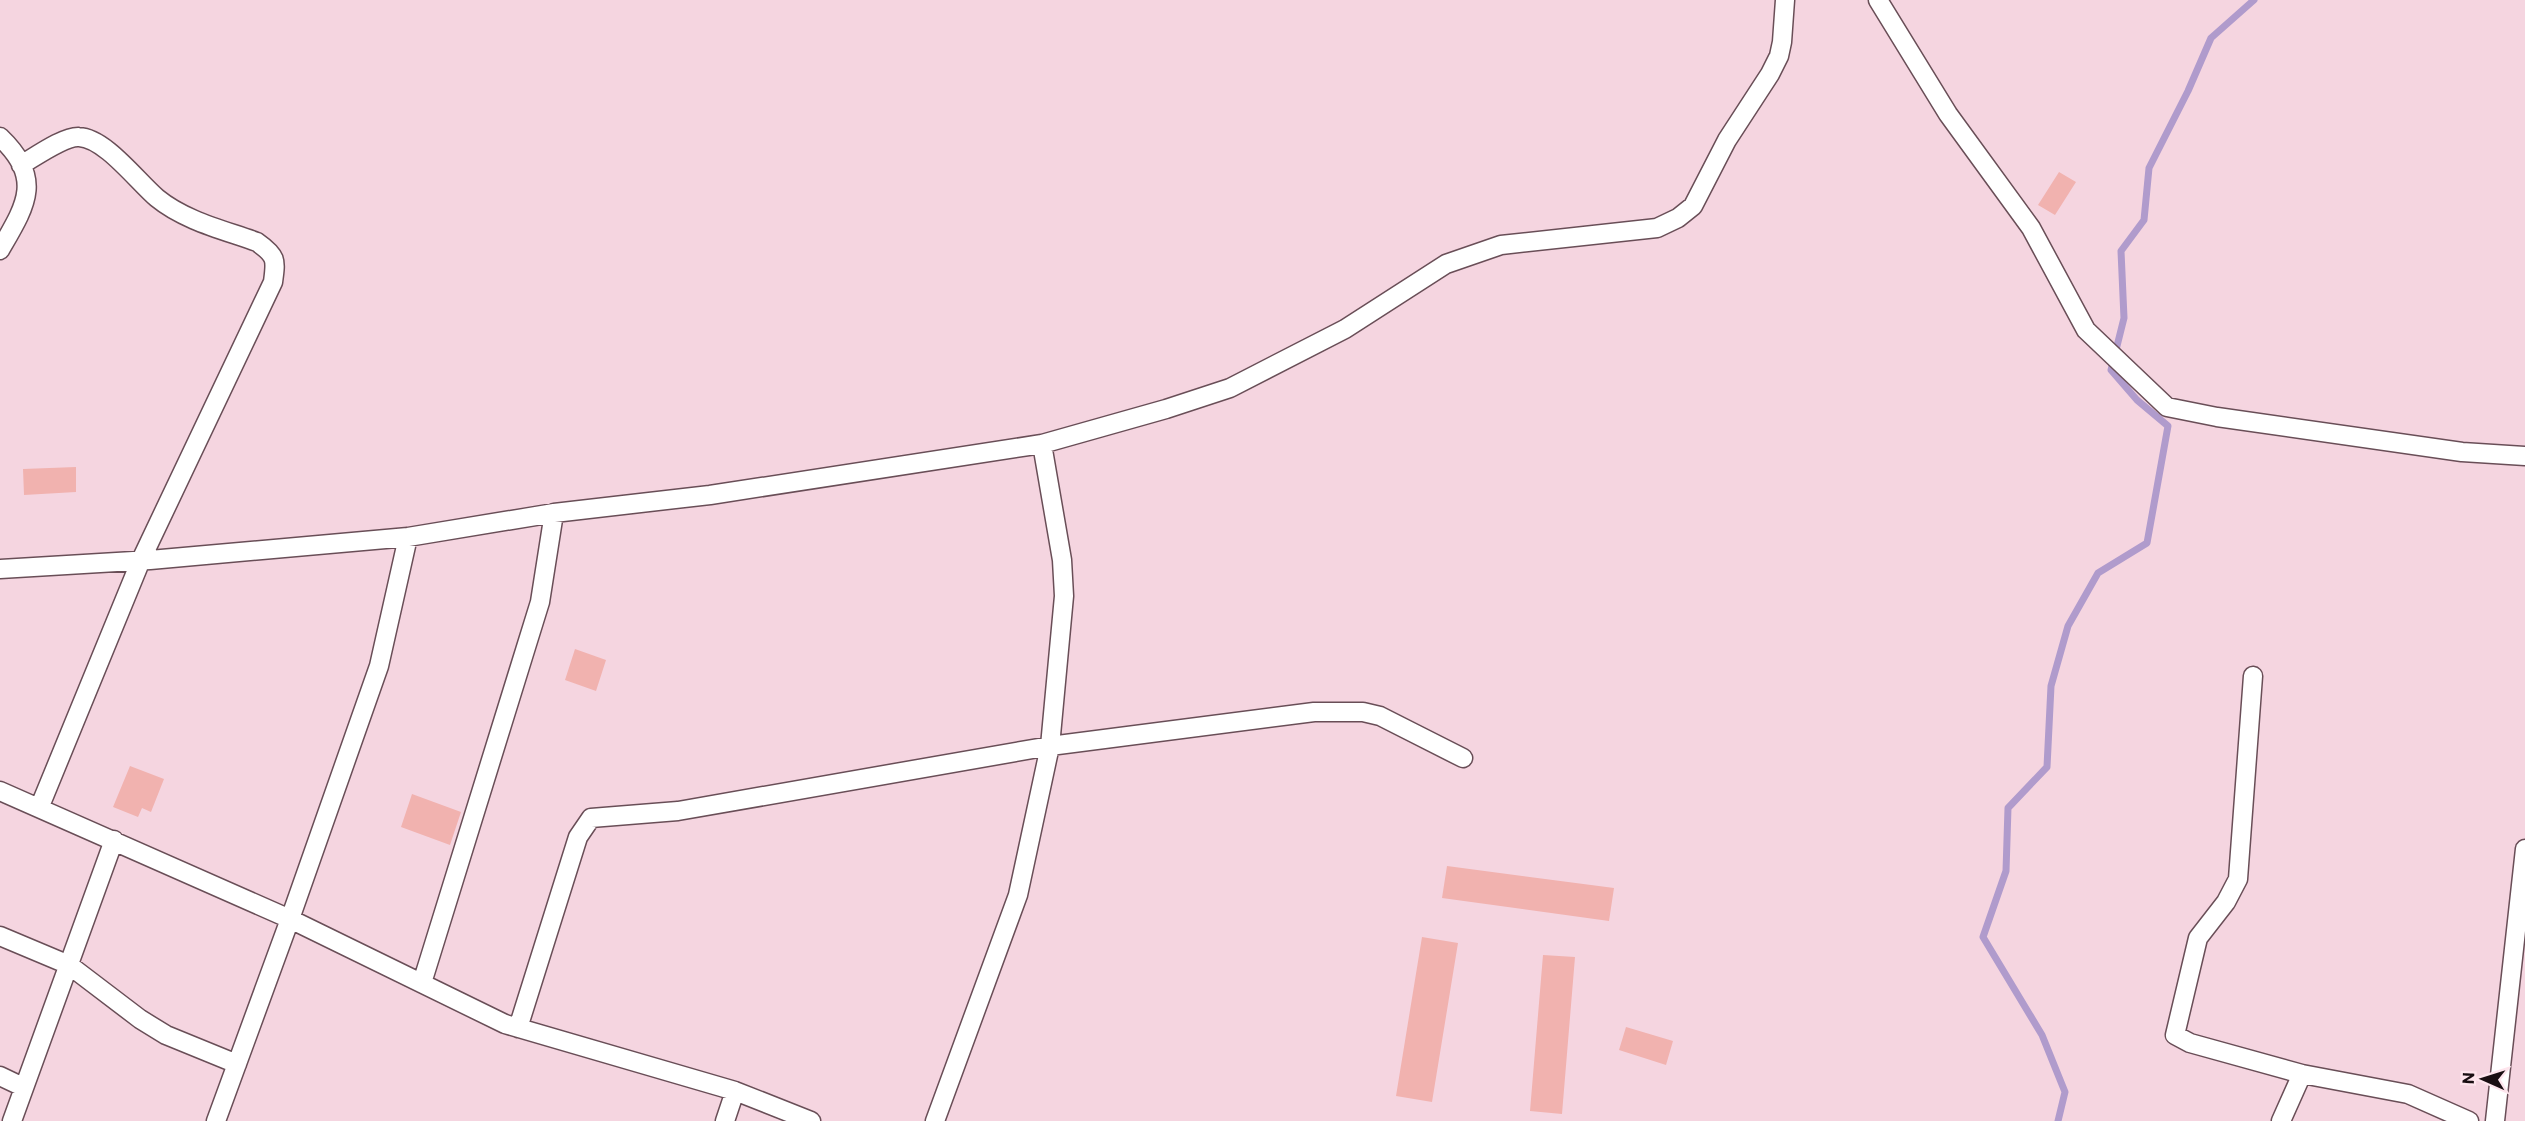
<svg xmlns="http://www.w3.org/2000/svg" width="2525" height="1121" font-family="Commissioner,sans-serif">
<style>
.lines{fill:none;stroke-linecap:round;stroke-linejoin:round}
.stream{stroke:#b09bcc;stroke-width:7}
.building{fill:#f1b2af}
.minor-casing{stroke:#694e57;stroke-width:21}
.minor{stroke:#fff;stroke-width:18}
</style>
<rect width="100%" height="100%" fill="#f5d5e0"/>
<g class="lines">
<path class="stream" d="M2058 1121 2065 1092 2042 1035 1983 937 2006 871 2008 808 2047 767 2051 686 2068 626 2098 573 2147 543 2168 426 2137 400 2111 370 2124 318 2121 251 2144 220 2149 168 2188 91 2211 38 2254 0"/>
</g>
<path class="building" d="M2059 172 2076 182 2055 215 2038 205Z
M76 467V492L24 495 23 469Z
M575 649 606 660 596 691 565 680Z
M130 766 164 779 151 812 142 808 138 817 113 807Z
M412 794 461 812 450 845 401 827Z
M1447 866 1614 888 1609 921 1442 898Z
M1422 937 1458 943 1432 1102 1396 1096Z
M1543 955 1575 957 1562 1114 1530 1111Z
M1626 1027 1673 1041 1666 1065 1619 1050Z"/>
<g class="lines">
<defs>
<path id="minor" d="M1878 0 1948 114 2031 228 2086 330 2167 407 2217 417 2462 452 2525 456
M0 137C44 179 26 205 0 250
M21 165C35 157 64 136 79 137 105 138 137 181 157 198 185 221 224 230 257 242 277 256 276 260 273 282L141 560 40 806
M0 569 150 560 408 537 554 513 710 495 1042 444 1166 409 1230 388 1345 329 1446 264 1501 245 1657 228 1678 218 1693 206 1727 140 1770 74 1779 56 1782 42 1785 0
M2253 676 2238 879 2226 902 2198 938 2175 1035 2190 1043 2302 1074 2408 1094 2469 1121
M0 791 290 919 505 1024 735 1091 811 1121
M0 936 69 965 140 1019 166 1035 237 1064
M422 983 540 602 554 513
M518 1028 578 837 591 818 678 811 1050 746 1314 712H1363L1380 716 1463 758
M0 1076 23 1087
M12 1121 114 840
M216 1121 290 919 379 666 408 537
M725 1121 735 1091
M935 1121 1018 895 1050 746 1064 596 1062 560 1042 444
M2281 1121 2302 1074
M2495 1121 2525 849"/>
</defs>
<use href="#minor" class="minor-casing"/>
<use href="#minor" class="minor"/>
</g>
<g transform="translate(2483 1079) rotate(273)" stroke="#fee5ed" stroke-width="4.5" paint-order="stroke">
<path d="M0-4.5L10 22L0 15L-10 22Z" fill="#190e12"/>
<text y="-9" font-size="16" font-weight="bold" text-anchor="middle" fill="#190e12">N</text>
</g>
</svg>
